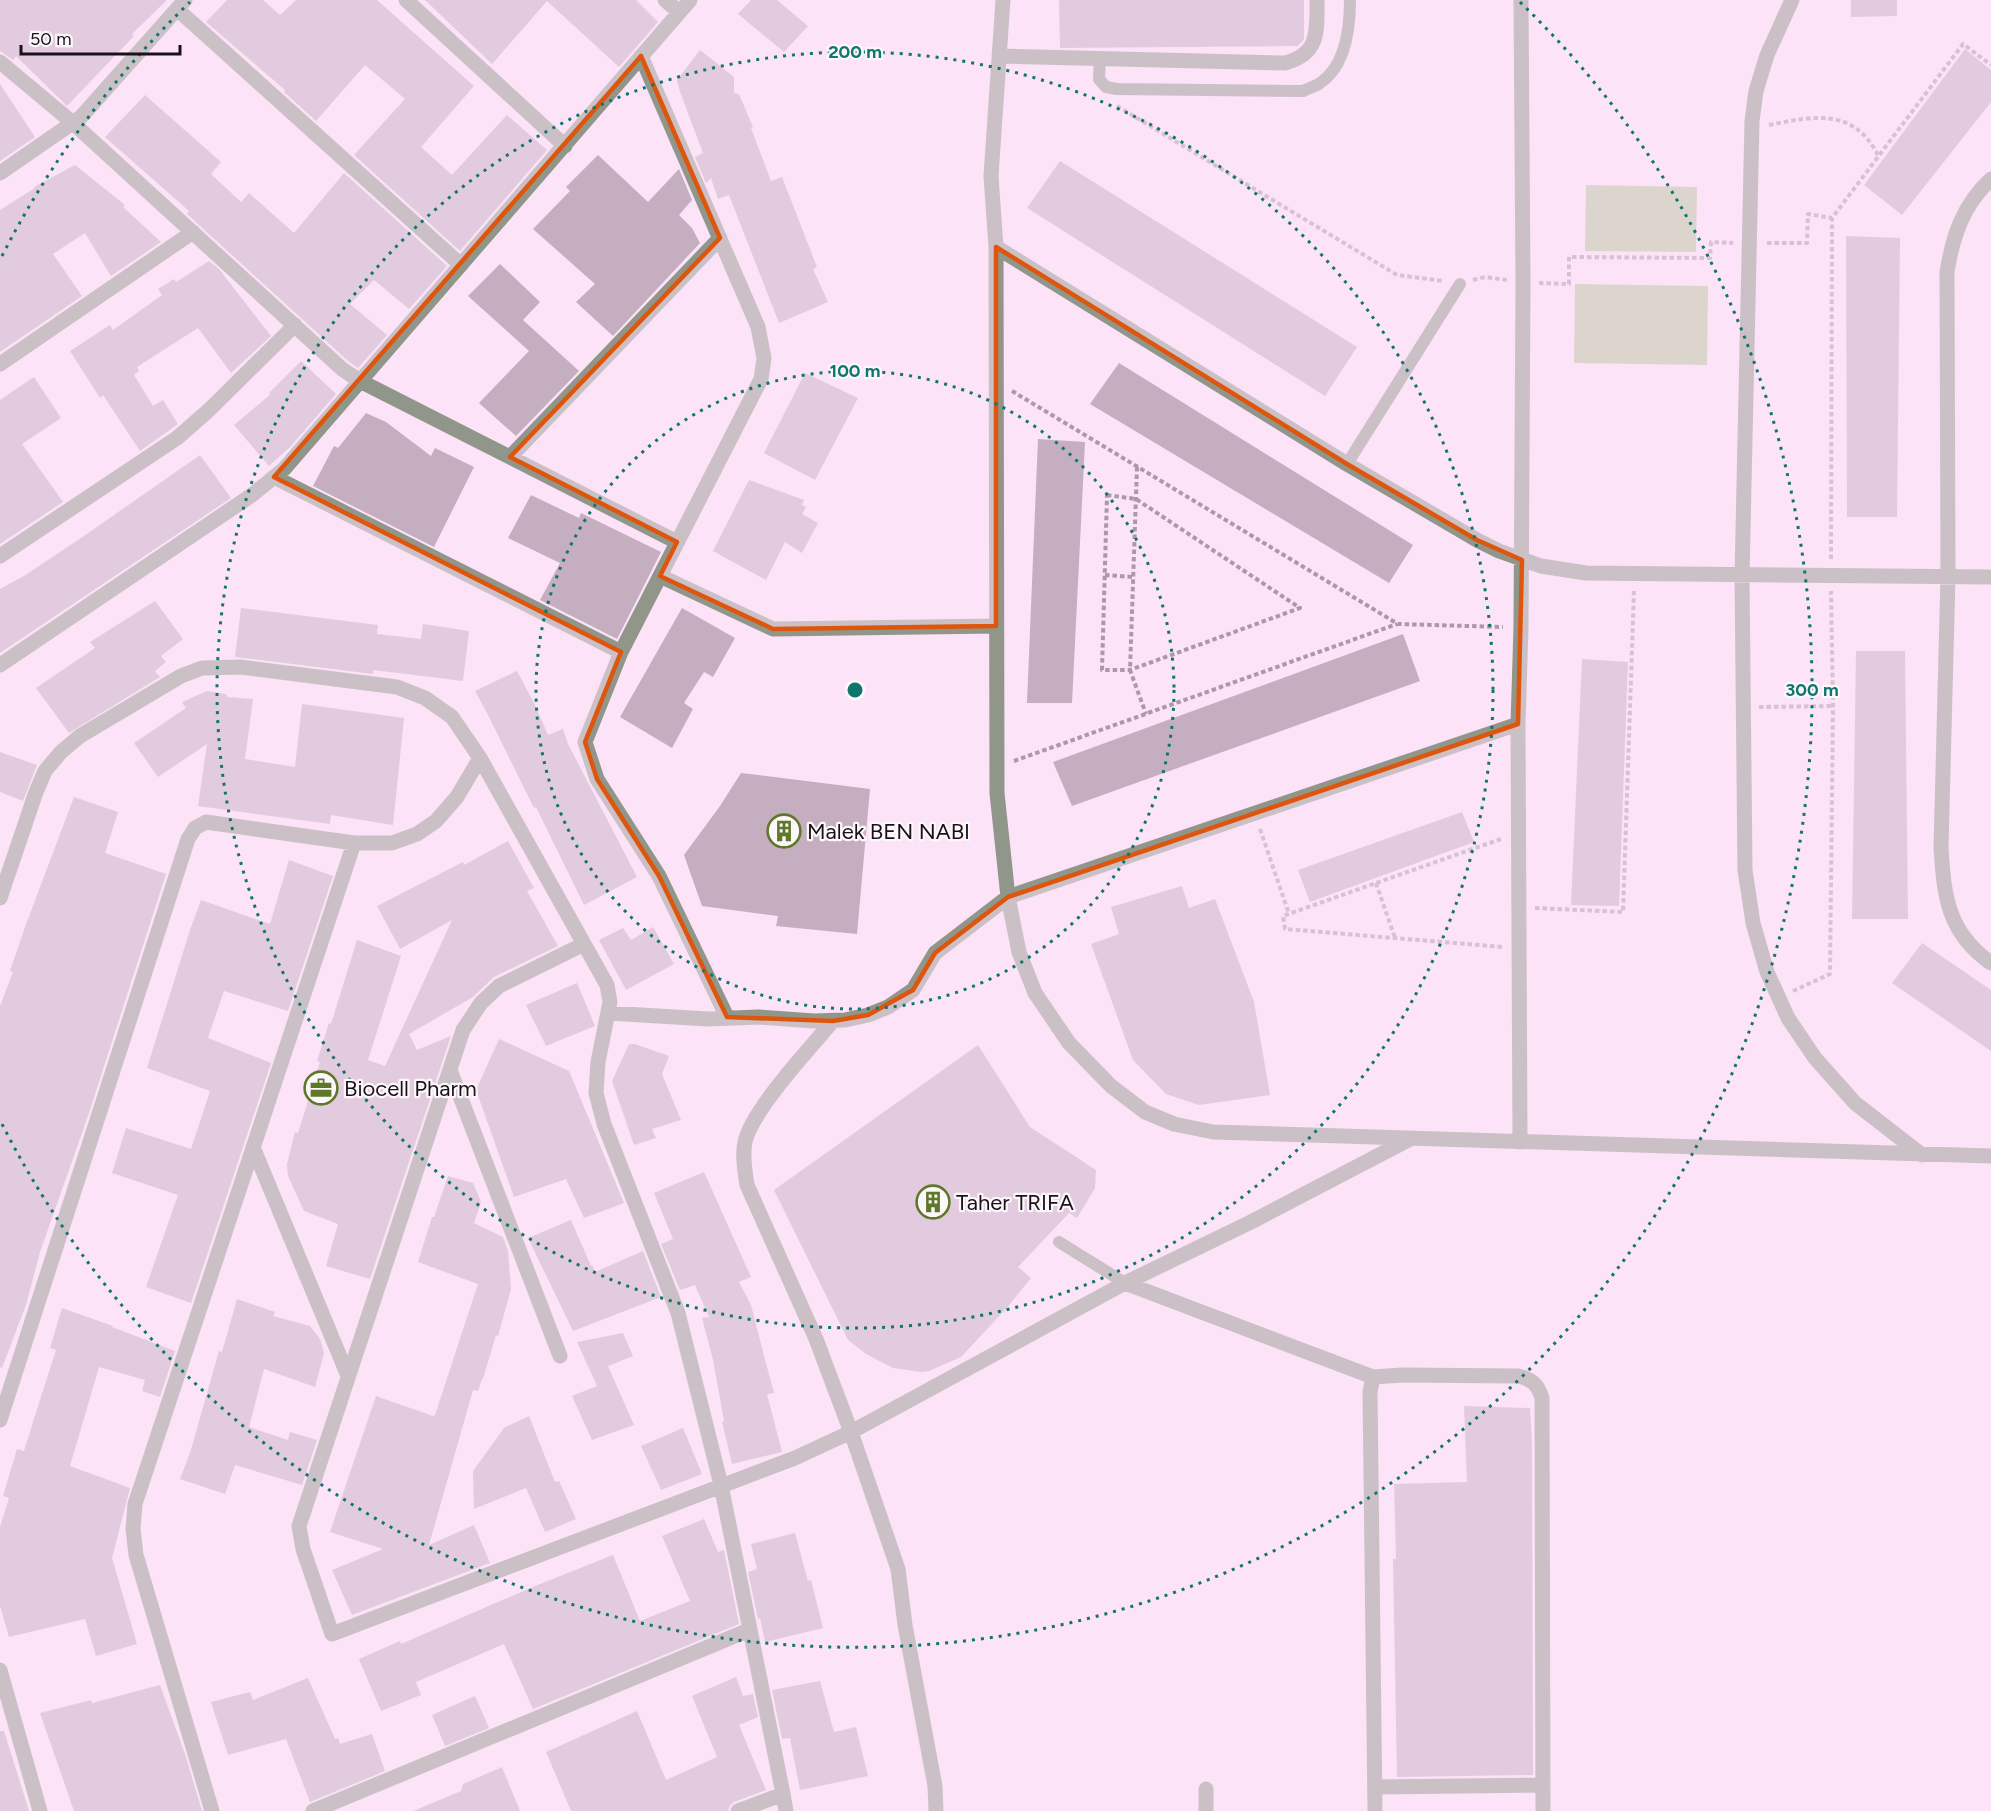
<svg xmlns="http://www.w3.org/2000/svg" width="1991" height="1811" font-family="Figtree,sans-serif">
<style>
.green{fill:#b4c49c}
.building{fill:#c5aec0}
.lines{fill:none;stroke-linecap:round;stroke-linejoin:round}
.path{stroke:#ac99a8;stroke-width:4;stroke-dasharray:4.5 3;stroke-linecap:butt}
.lane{stroke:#91968b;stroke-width:12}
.street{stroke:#91968b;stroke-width:15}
.marked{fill:none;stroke:#de550d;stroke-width:4.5;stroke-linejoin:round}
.ring{fill:none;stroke:#0f766e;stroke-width:3;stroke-dasharray:3 6}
.labels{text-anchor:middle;stroke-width:4.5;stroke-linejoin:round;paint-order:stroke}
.poi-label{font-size:22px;fill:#1a1219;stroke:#fcf7fb;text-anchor:start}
.centre{fill:#0f766e;stroke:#fcf7fb;stroke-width:3}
.ring-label{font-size:18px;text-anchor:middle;font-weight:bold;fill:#0f766e;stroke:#fcf7fb;stroke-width:4.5;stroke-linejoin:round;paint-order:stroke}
</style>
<rect width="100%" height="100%" fill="#fce3f7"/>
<path class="green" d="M1586 185 1697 187 1696 252 1585 251Z
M1575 284 1708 286 1707 365 1574 363Z"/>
<path class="building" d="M0 0H167L132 34 134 36 67 106 16 56 13 60 0 51Z
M227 0H263L280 15 296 0H377L474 86 421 147 452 175 507 115 547 150 460 251 354 155 405 99 365 65 316 121 284 92 285 90 206 22Z
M425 0H636L658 22 619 67 547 1 492 64Z
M751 0H777L808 26 784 52 738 14Z
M1059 0H1304V39L1298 46 1060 48Z
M1851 0H1897V16L1851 17Z
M1965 49 1991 70V102L1902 215 1864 185Z
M700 50 734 77V93L739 94 753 127 751 128 771 181 782 177 817 267 813 269 828 302 779 323 729 195 718 199 711 178 706 183 695 157 703 153 680 92 677 80Z
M0 84 35 137 0 161Z
M145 95 221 162 211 174 241 202 249 193 294 233 344 173 447 266 409 309 374 280 350 304 387 335 358 368 348 361 187 214 189 211 105 137Z
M598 155 648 202 679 169 692 200 679 215 692 228 700 243 613 336 576 302 595 284 533 229 570 191 566 187Z
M1060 161 1357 347 1325 396 1027 208Z
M75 165 125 205 123 207 161 242 111 276 85 233 53 254 82 296 0 352V210L35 188 34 187Z
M1846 236 1900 238 1897 517H1847Z
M209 261 219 269 271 336 231 373 198 328 137 367 139 371 134 375 153 406 163 400 178 424 140 451 103 395 100 398 70 351 110 325 113 330 162 295 158 289 174 279 176 282Z
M500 264 540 302 523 320 579 371 516 436 479 403 529 351 468 296Z
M301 361 336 394 290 447 269 466 234 425 271 394 269 393Z
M1119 363 1413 545 1389 583 1090 404Z
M805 373 858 398 815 480 764 453Z
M34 377 61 418 22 444 63 502 0 544V400Z
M366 413 386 422 431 456 435 448 474 467 434 547 313 486 334 446 338 448Z
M1038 439 1085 442 1072 703H1027Z
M200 455 231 498 0 653V589L24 576 84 536Z
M749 480 804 500 802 505 806 507 802 514 818 523 802 553 785 542 766 580 713 551Z
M531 495 579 518 581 513 661 552 617 639 540 600 560 563 508 538Z
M155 601 183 639 161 656 166 662 155 671 160 677 69 733 36 688 95 648 90 642Z
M241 608 378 625 377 634 421 639 423 624 469 631 463 681 373 670V674L235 657Z
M682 608 735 638 713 677 704 672 684 703 693 709 672 748 620 717Z
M1403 634 1420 681 1072 806 1053 762Z
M1856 651H1905L1908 919H1852Z
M1582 659 1628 662 1619 906 1571 905Z
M517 671 535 705 548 735 563 729 568 744 637 877 584 905 536 807 534 808 487 713 475 691Z
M207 691 226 694 227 697 253 699 245 759 295 767 302 704 404 718 393 825 331 815 330 824 198 806 207 744 158 777 134 743 186 708 182 702Z
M0 752 37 765 23 801 0 792Z
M741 773 870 789 857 934 776 926 778 916 702 906 684 855 720 806Z
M74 797 118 812 105 853 166 874 88 1116 40 1252 26 1305 2 1368 0 1367V1006L13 972 10 971 25 927Z
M1462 812 1474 842 1310 902 1298 870Z
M508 841 534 888 527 891 558 946 494 977 473 997 409 1034 417 1050 451 1036 370 1279 326 1266 338 1224 304 1211 288 1176 287 1164 295 1132 298 1133 320 1062 317 1061 329 1023 331 1024 357 940 401 956 368 1060 385 1066 452 920 400 949 377 906 463 862 464 865Z
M289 860 333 876 288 1011 224 991 208 1038 271 1063 191 1303 146 1287 178 1195 112 1173 126 1128 191 1149 210 1091 147 1068 190 930 201 900 270 924Z
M1182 886 1189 908 1215 899 1254 1002 1270 1095 1199 1105 1166 1094 1133 1060 1091 944 1119 934 1111 907Z
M653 927 674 964 626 990 599 940 623 928 631 940Z
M1922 943 1991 990V1051L1892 983Z
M577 983 595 1026 546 1046 526 1005Z
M499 1039 569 1071 624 1203 584 1218 566 1179 514 1197 476 1090Z
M629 1044H635L669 1056 662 1074 681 1120 652 1129 656 1138 634 1145 612 1081Z
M978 1045 1030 1127 1096 1170 1095 1188 1077 1218 1069 1213 1018 1267 1031 1278 1005 1310 961 1357 929 1371 921 1372 893 1368 866 1354 848 1340 774 1190Z
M704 1172 751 1277 739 1282 751 1305 763 1352 774 1393 767 1394 782 1452 732 1464 722 1422 724 1421 713 1360 702 1318 709 1317 695 1285 680 1290 661 1244 673 1239 654 1193Z
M448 1176 473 1183 481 1202 474 1223 503 1237 508 1251 511 1289 498 1336 496 1335 483 1379H482L478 1391 473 1390 429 1545 474 1525 490 1563 352 1615 332 1570 383 1549 330 1532 376 1396 433 1416 435 1415 478 1284 418 1262 432 1217H434Z
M571 1220 591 1266 592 1265 595 1272 643 1251 661 1297 573 1331 528 1238Z
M237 1299 275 1312 273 1316 310 1326 320 1339 324 1353 315 1387 264 1369 249 1427 288 1440 290 1432 317 1440 302 1485 235 1465 225 1494 180 1479 190 1453 219 1351 222 1352Z
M62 1308 113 1326 112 1327 175 1351 160 1397 142 1391 145 1380 99 1367 70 1466 130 1488 112 1558 137 1644 96 1656 85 1619 9 1637 0 1606V1527L9 1498 3 1496 17 1449 24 1451 38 1406 56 1350 50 1348Z
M623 1333 633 1356 608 1366 634 1425 592 1440 572 1396 597 1386 577 1342Z
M1464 1406 1530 1408 1532 1444 1533 1775 1397 1777 1393 1559H1396L1394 1484 1467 1482Z
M529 1416 555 1482 559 1481 576 1519 545 1532 526 1488 474 1509 473 1471 504 1428Z
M683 1428 702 1474 661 1490 641 1446Z
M704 1519 718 1552 724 1550 739 1624 533 1709 504 1644 416 1682 421 1695 381 1711 359 1659 400 1641 401 1644 535 1586 613 1555 640 1621 690 1601 662 1536Z
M795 1533 808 1581 811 1580 823 1628 765 1642 760 1618 758 1619 748 1572 757 1569 751 1544Z
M736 1677 743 1696 753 1694 758 1717 739 1725 766 1790 734 1802 730 1805 728 1811H571L546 1752 637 1711 666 1780 717 1757 692 1696Z
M308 1678 335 1739 338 1738 340 1744 372 1734 385 1771 310 1802 286 1739 228 1755 211 1702 250 1692 253 1700Z
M820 1681 834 1732 856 1727 868 1776 800 1790 790 1738 782 1739 772 1690Z
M160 1685 186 1757 202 1811H74L40 1713 91 1700 92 1703Z
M475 1696 489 1728 445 1746 432 1715Z
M0 1731H4L29 1811H0Z
M502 1767 520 1811H413L461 1791 463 1784Z"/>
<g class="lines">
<path class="path" d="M1117 106 1397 275 1443 281
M1769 125C1815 116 1854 107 1879 157
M1767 243H1807L1808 214 1832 218
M1473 280 1485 277 1507 280
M1539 283 1569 284V257L1710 258 1711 242 1733 243
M1012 391 1398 624 1503 627
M1137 467 1130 670 1146 714
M1107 495 1136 499 1300 608 1130 670H1102Z
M1831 559 1832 218 1963 44 1991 65
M1105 575 1133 577
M1759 707 1833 706
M1014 761 1397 624
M1260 829 1289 914
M1501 839 1283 916 1285 929 1503 947
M1376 883 1395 938
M1535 908 1623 912 1634 591
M1793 991 1830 974 1833 706 1831 591"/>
<path class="lane" d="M1100 58 1099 79 1106 87 1117 89 1303 91C1308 88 1315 87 1320 83 1346 66 1350 28 1350 0
M1347 464 1460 284
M1059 1242 1125 1283"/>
<path class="street" d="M406 0 565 146
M665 0 679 12
M1003 0 991 176 996 247 997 793 1008 897 1019 952 1035 993 1069 1043 1111 1086 1145 1112 1174 1124 1213 1132 1991 1156
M1792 0 1767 55 1756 91 1752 121 1742 576 1745 870 1753 923 1767 972 1788 1018 1815 1058 1855 1103 1922 1155
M177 9 461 265
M999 56 1285 63C1320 54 1317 30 1317 0
M0 62 73 123 342 369 360 381 677 542
M0 173 81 117 185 0
M1991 179C1963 205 1953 235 1947 272L1948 576 1941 848C1944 897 1948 933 1991 963
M996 247 1347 464 1477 540 1499 551 1541 566 1586 573 1991 577
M0 364 193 232
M510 457 720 238
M274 477 621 652 761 379 764 358 758 327 641 56
M0 556 177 438 209 410 295 325
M660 576 773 629 996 626
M621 652 585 742 597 779 659 876 727 1017
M0 665 252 495 284 469 690 0
M0 898 36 792 45 771 61 752 80 736 181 676 202 668 240 667 397 687 425 698 452 717 480 758 607 985 610 1002 598 1062 596 1093 604 1124 678 1313 721 1485 783 1794
M584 944 499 986 481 1003 463 1030 299 1526 303 1549 332 1634 795 1458 851 1432 898 1569 905 1625 935 1786 936 1811
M608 1013 708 1019 759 1017 814 1021 845 1020 868 1015 888 1007 913 990 935 953 1008 897 1518 724
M833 1021C810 1048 752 1110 745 1142 742 1156 745 1171 747 1185L816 1339 851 1432 1125 1283 1251 1222 1410 1139
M450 1070 560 1356
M1520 1142 1518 724 1521 627 1523 283 1521 0
M253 1147 348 1376
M1125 1283 1373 1377
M0 1420 188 839 195 828 206 822 354 843H392L417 834 436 821 457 797 480 758
M0 1670 40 1811
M1375 1787 1543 1785
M1206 1789V1811
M212 1811 136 1555 133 1529 135 1504 354 843
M313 1811 749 1630
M738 1811 783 1794 786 1811
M1375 1811 1370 1392 1373 1377 1402 1375 1518 1376C1531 1379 1538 1384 1542 1398L1543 1811"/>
</g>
<path d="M0 0H1991V1811H0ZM641 56 720 238 510 457 677 542 660 576 773 629 996 626V247L1347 464 1477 540 1522 560 1518 724 1008 897 935 953 913 990 868 1015 833 1021 727 1017 659 876 597 779 585 742 621 652 274 477Z" fill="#fce3f7" fill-opacity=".55" fill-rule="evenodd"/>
<path class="marked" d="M641 56 720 238 510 457 677 542 660 576 773 629 996 626V247L1347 464 1477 540 1522 560 1518 724 1008 897 935 953 913 990 868 1015 833 1021 727 1017 659 876 597 779 585 742 621 652 274 477Z"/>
<g class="ring">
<circle cx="855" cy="690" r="319"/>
<circle cx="855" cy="690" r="638"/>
<path d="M2 256A957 957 0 0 1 190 2M1520 2A957 957 0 1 1 2 1124"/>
</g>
<defs>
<symbol id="building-ring" viewBox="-11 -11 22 22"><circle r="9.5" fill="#fcf7fb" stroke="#5e7729" stroke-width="1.5"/><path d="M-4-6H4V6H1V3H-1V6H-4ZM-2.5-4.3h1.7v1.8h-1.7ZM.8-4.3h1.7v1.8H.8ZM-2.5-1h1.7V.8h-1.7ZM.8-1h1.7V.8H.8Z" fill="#5e7729"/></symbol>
<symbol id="office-ring" viewBox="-11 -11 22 22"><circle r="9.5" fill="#fcf7fb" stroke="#5e7729" stroke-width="1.5"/><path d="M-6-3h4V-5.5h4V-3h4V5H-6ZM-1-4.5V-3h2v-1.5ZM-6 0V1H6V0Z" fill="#5e7729"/></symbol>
</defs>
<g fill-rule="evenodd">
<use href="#building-ring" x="765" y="812" width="38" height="38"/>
<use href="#office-ring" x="302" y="1069" width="38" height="38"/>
<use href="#building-ring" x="914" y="1183" width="38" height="38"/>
</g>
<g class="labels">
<g class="poi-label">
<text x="807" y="839">Malek BEN NABI</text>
<text x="344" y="1096">Biocell Pharm</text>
<text x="956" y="1210">Taher TRIFA</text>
</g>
</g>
<circle cx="855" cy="690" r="9" class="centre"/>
<g class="ring-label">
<text x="855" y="58">200 m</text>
<text x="855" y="377">100 m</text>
<text x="1812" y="696">300 m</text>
</g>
<path d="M21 45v9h159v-9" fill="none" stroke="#1a1219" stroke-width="3"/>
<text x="30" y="45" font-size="18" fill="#1a1219" stroke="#fcf7fb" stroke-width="4.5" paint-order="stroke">50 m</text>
</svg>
